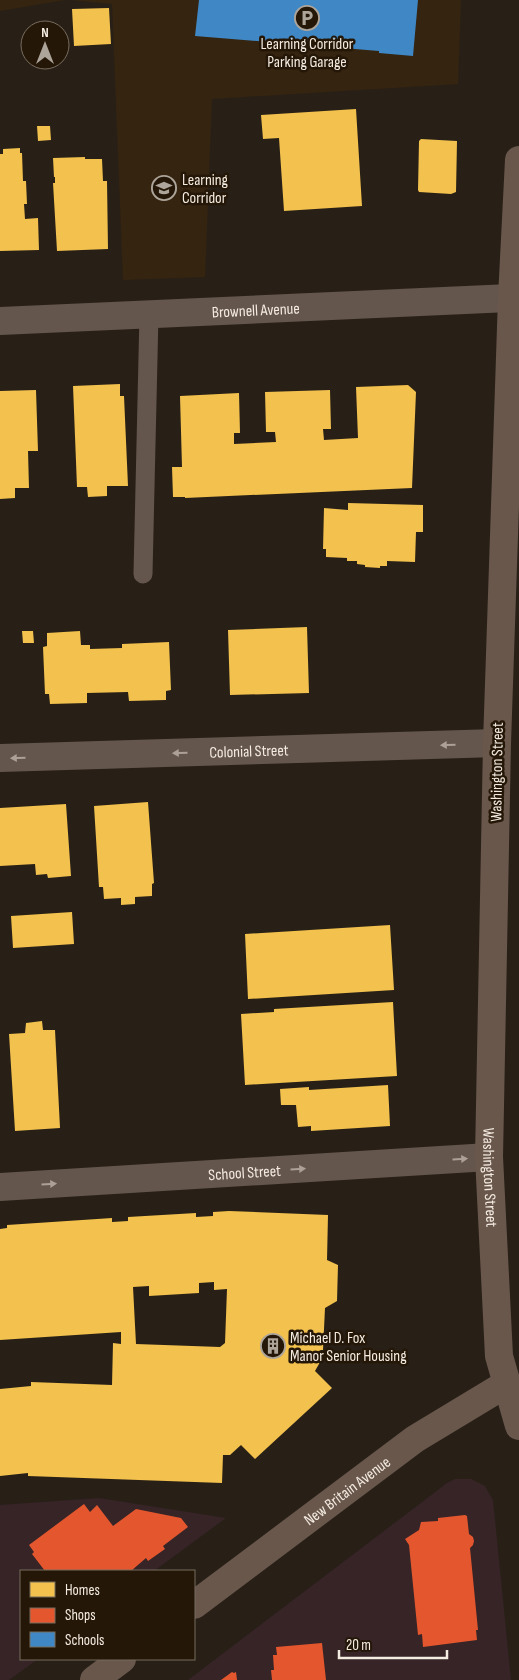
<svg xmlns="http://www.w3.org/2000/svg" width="519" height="1680" font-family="'Sofia Sans Condensed',sans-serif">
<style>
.commercial{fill:#362427}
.built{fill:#352410}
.homes{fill:#f2c14e;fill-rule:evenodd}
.shops{fill:#e4572e}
.schools{fill:#3f88c5}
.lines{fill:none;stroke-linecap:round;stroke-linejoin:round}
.service{stroke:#65564d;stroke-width:19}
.minor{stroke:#65564d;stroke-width:28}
.secondary{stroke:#69574c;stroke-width:28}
.oneway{fill:#aca097}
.labels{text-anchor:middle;stroke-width:5;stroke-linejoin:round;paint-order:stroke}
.poi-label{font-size:16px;fill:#f4ebe1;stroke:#241707;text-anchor:start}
.street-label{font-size:16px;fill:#f4ebe1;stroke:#241707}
</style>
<rect width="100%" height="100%" fill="#282017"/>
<path class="commercial" d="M455 1479H471L485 1486 493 1500 511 1680H188L447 1483Z
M99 1498 226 1518 154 1571H21V1659H38L9 1680H0V1505Z"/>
<path class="built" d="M0 0H65L0 11Z
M70 0H461L458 84 212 99 205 277 123 280 112 4Z"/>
<path class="homes" d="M109 8 111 44 74 46 72 9Z
M356 109 362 206 284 211 279 138 263 139 261 115Z
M37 126H50L51 140 38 141Z
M421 139 457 141 456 192 451 194 419 192 418 190 419 141Z
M20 148V153H22L23 181H26L27 204H24L25 219 38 218 39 250 0 251V154H3V149Z
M85 157V159H102L103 181H107L108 249 57 251 53 183H55V177H54L53 158Z
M120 384V396H124L128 486H107V496L88 497 87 487H77L73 386Z
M408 385 416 392 412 488 185 498V497H173L172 467H182L180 396 239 393 240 433H234V444L276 442 275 432H266L265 392 330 390 331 429H323L324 440 358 438 356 387Z
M36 390 38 451H28L29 488H15V498L0 499V391Z
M348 503 423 505V532H416L415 562 387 561V566H380V568L365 567V565L357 564V561H347V558L326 557V549H323L324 508 348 510Z
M307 627 309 693 230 695 228 630Z
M22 631H33L34 643H23Z
M80 631 81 645H90V649L122 648V644L169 642 171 690 166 691V700L129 701 128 692 87 693V703L50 704 49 694H45L43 647 47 646V633Z
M148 802 154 883 152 884V896L135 897V904L121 905V898L104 899 103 887H99L94 806Z
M66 804 71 876 48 878 47 874 36 875 35 864 0 866V808Z
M72 912 74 944 13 948 11 916Z
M390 925 394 990 248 999 245 934Z
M393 1002 397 1076 245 1085 241 1014 274 1012V1009Z
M42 1021 43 1030H55L60 1128 15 1131 9 1034 25 1033 26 1023Z
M388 1085 390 1126 311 1131V1126L298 1127 296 1105H281L280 1089 309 1087V1090Z
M229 1211 328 1215 327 1260 338 1265 337 1301 325 1308 323 1350H320L324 1355 315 1371 332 1388 255 1459 241 1445 230 1455H223L222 1483 28 1476V1473L0 1476V1389L31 1386V1382L112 1385 113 1343 121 1344V1332L0 1340V1229L7 1228V1225L112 1218V1222L128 1221V1217L196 1213V1217L213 1216V1212ZM214 1282V1290L227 1289 225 1343 220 1347 136 1344 133 1287 149 1286V1296L199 1293V1283Z"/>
<path class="shops" d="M84 1504 90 1512 97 1505 113 1526 136 1509 181 1518 188 1527 163 1546 165 1549 148 1561 146 1558 131 1571H45L32 1554 34 1552 29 1545Z
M465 1515 467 1516 469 1534 473 1537 474 1541 473 1545 470 1548 478 1630H476L477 1640 423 1647 422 1634 418 1635 409 1545 405 1539 419 1530 421 1522 438 1521V1518Z
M322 1643 326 1680H272L271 1670H274L273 1655H277L276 1647Z
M232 1672 234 1673 236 1672 237 1680H221Z"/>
<path class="schools" d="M199 0H418L413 56 379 53V51L195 36Z"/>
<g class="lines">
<path class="service" d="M143 574 149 314"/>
<g class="minor">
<path id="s1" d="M0 321 512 298"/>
<path id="s2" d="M0 758 497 743"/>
<path id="s3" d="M0 1187 489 1157"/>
</g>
<g class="secondary">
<path id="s4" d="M519 160 512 298 497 743 489 1157 499 1356 519 1426"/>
<path id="s5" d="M194 1605 415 1439 506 1384"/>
<path d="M94 1680 122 1659"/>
</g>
</g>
<defs><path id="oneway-solid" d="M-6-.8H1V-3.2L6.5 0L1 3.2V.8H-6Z" transform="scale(1.25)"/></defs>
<g class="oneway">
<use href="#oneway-solid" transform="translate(448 745) rotate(178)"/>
<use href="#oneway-solid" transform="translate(180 753) rotate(178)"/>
<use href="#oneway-solid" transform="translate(18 758) rotate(178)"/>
<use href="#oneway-solid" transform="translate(460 1159) rotate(-3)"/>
<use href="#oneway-solid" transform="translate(298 1169) rotate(-3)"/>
<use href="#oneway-solid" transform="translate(49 1184) rotate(-3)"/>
</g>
<defs>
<symbol id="parking-ring" viewBox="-11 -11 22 22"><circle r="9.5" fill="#241707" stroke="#ada49a" stroke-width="1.5"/><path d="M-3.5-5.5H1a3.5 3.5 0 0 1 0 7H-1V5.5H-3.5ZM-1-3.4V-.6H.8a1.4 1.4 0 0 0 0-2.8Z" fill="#ada49a"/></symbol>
<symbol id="school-ring" viewBox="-11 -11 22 22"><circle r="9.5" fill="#241707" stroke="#ada49a" stroke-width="1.5"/><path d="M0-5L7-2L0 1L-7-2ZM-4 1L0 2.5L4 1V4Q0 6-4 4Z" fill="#ada49a"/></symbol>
<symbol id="building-ring" viewBox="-11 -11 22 22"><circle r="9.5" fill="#241707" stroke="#ada49a" stroke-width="1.5"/><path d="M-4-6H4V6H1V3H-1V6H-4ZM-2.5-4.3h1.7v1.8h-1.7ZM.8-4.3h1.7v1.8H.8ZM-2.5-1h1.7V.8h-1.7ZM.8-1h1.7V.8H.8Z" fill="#ada49a"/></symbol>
</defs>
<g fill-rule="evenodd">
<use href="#parking-ring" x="293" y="4" width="28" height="28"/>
<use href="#school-ring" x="150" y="174" width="28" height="28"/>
<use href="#building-ring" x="259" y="1332" width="28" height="28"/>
</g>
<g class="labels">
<g class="poi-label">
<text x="307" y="49" text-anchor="middle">Learning Corridor<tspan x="307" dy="18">Parking Garage</tspan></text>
<text x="182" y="185">Learning<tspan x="182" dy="18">Corridor</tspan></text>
<text x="290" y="1343">Michael D. Fox<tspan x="290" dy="18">Manor Senior Housing</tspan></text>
</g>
<g class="street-label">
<text dy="6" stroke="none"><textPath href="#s1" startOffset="256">Brownell Avenue</textPath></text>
<text dy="6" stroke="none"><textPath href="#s2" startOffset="249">Colonial Street</textPath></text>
<text transform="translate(496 772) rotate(-89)" y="6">Washington Street</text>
<text dy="6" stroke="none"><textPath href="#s3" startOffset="245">School Street</textPath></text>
<text dy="6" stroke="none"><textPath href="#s4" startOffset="1018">Washington Street</textPath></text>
<text dy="6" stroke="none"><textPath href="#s5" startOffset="191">New Britain Avenue</textPath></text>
</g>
</g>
<rect x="20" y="1570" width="175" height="90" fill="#241707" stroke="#776c5e"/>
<rect x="30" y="1582" width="25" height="15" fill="#f2c14e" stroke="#776c5e"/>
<text x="65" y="1595" font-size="15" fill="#f4ebe1">Homes</text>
<rect x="30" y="1608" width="25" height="15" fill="#e4572e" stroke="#776c5e"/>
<text x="65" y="1620" font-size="15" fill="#f4ebe1">Shops</text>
<rect x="30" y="1632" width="25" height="15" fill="#3f88c5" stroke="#776c5e"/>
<text x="65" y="1645" font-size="15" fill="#f4ebe1">Schools</text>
<g transform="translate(45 45)"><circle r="24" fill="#241707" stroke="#776c5e"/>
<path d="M0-4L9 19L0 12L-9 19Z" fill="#ada49a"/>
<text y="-8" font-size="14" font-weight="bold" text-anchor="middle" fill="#f4ebe1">N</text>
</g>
<path d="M339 1650v8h108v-8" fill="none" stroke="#f4ebe1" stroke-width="2.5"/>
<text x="346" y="1650" font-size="15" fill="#f4ebe1" stroke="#241707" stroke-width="4" paint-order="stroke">20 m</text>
</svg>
